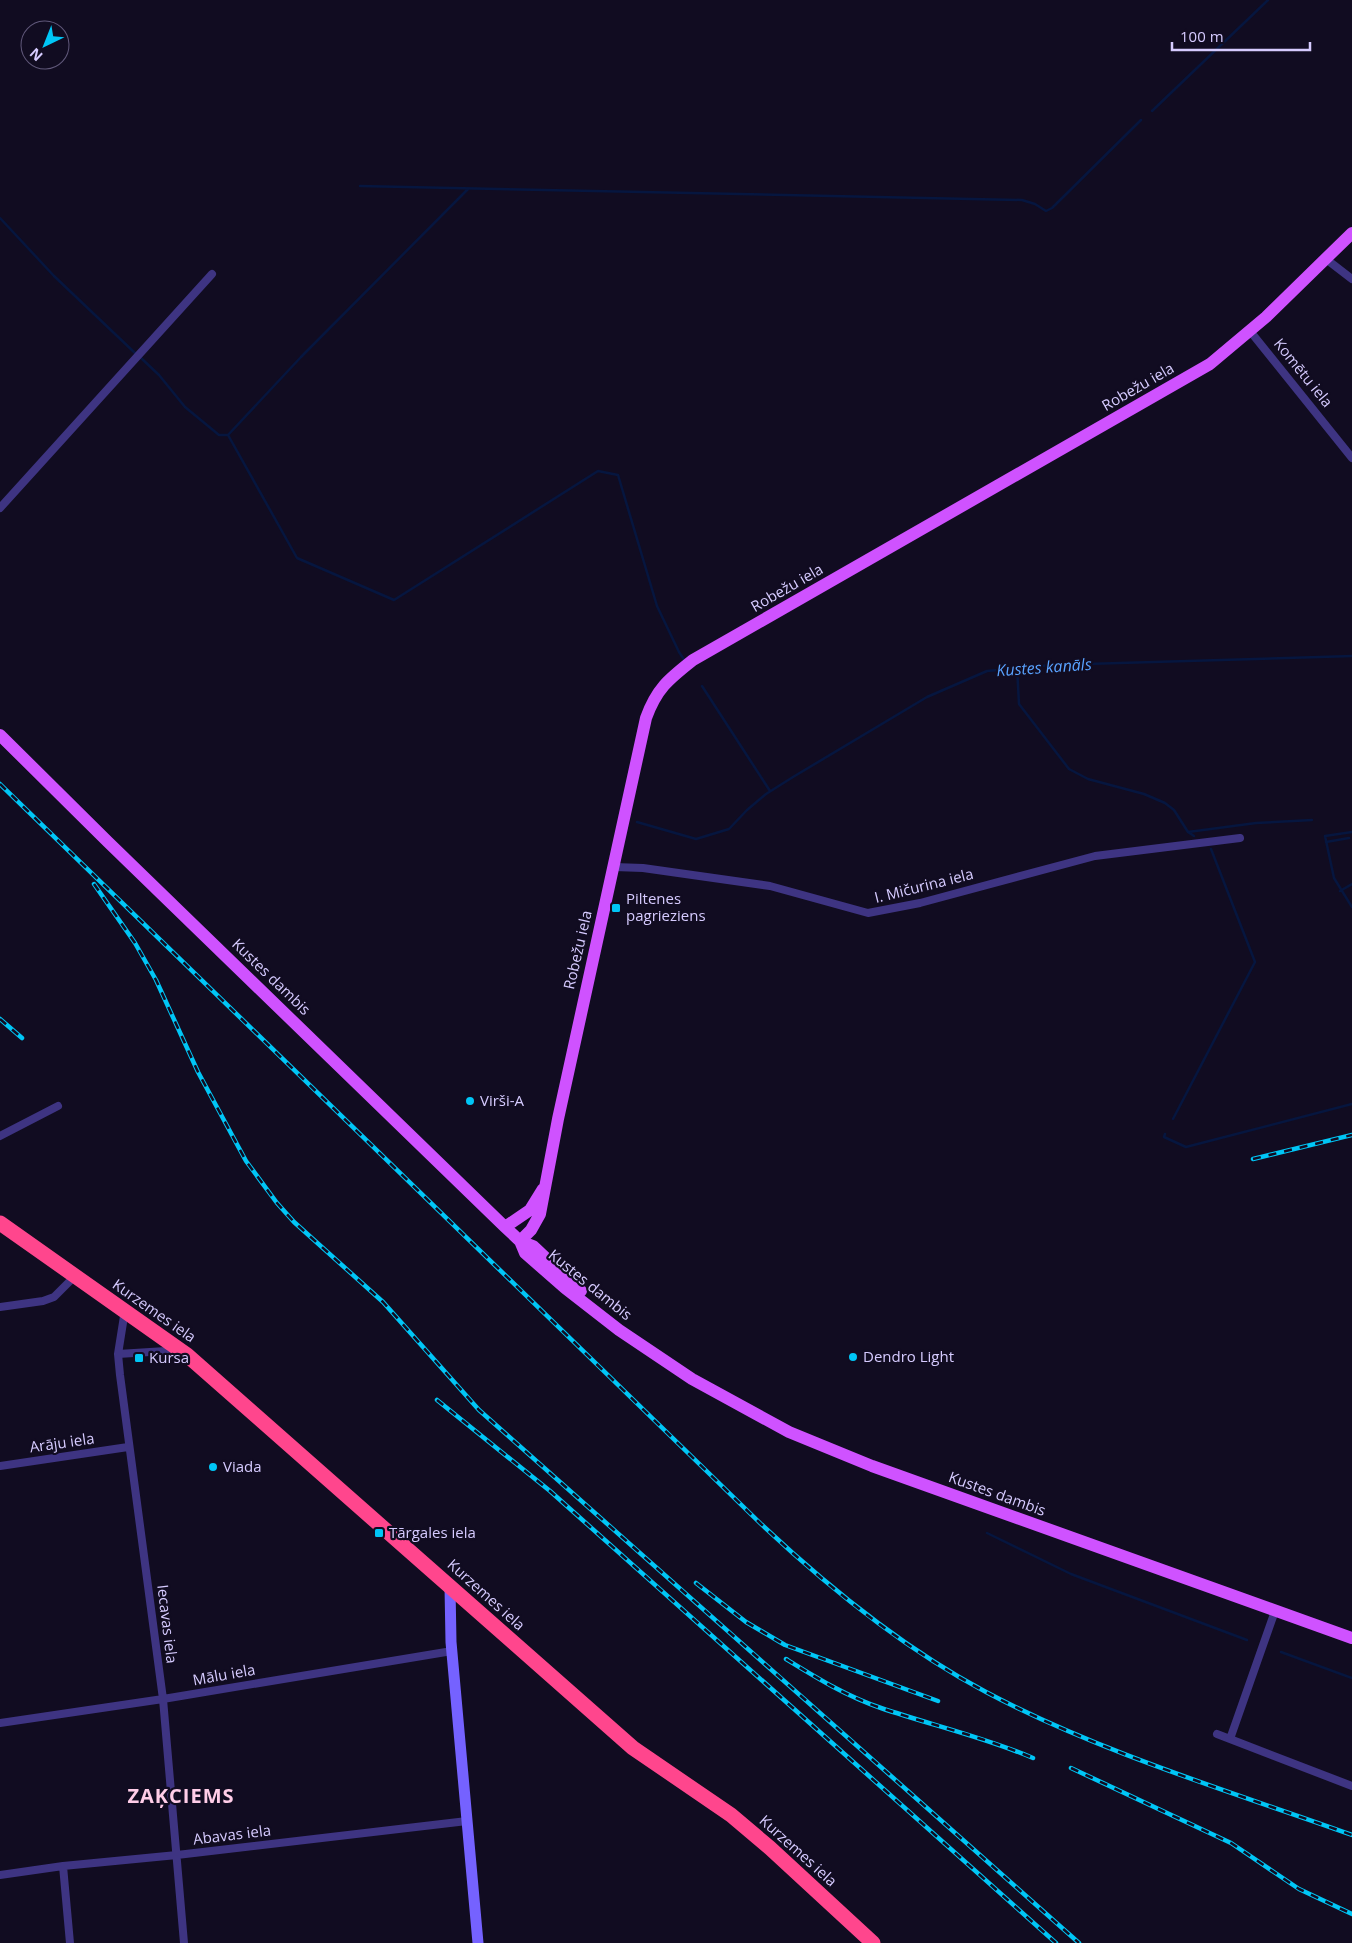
<svg xmlns="http://www.w3.org/2000/svg" width="1352" height="1943" font-family="'Open Sans',sans-serif">
<style>
.lines{fill:none;stroke-linecap:round;stroke-linejoin:round}
.stream{stroke:#06163f;stroke-width:2.5}
.street{stroke:#3e3482;stroke-width:8}
.secondary{stroke:#7562ff;stroke-width:11}
.primary{stroke:#cf52ff;stroke-width:12}
.highway{stroke:#ff468d;stroke-width:15}
.rail-casing{stroke:#00c6f6;stroke-width:4.5}
.rail{stroke:#110c21;stroke-width:2.5;stroke-dasharray:8;stroke-linecap:butt}
.poi-dot{fill:#00c6f6;stroke:#110c21;stroke-width:2}
.labels{text-anchor:middle;stroke-width:4.5;stroke-linejoin:round;paint-order:stroke}
.street-label{font-size:15px;fill:#d6cbff;stroke:#110c21}
.poi-label{font-size:15px;fill:#d6cbff;stroke:#110c21;text-anchor:start}
.water-label{font-size:16px;font-style:italic;fill:#59a2ff;stroke:#110c21}
.district-label{font-size:20px;font-weight:bold;letter-spacing:1px;fill:#ffcde8;stroke:#110c21}
</style>
<rect width="100%" height="100%" fill="#110c21"/>
<g class="lines">
<path class="stream" d="M1152 111 1268 0
M360 186 1022 200 1035 204 1046 211 1052 208 1141 120
M0 218 54 276 135 353
M141 358 159 375 185 407 219 435H228L301 357 468 189
M228 435 297 558 394 600 598 471 618 475 657 606 679 652 685 661
M1017 667 1019 704 1069 769 1088 779 1144 794 1165 803 1174 810 1188 832 1256 823 1312 820
M702 686 770 791
M637 822 696 839 729 829 747 810 766 794 793 777 927 697 987 671 1052 665 1352 656
M1188 832 1194 836
M1352 832 1325 836 1334 878 1352 907
M1326 842 1349 838
M1340 891 1352 884
M1173 1119 1255 962 1211 849
M1165 1134 1164 1137 1186 1147 1352 1104
M987 1533 1071 1574 1247 1640
M1281 1652 1352 1678"/>
<path class="street" d="M1326 259 1352 279
M1250 331 1352 458
M0 508 212 274
M614 867 643 868 770 886 868 913 920 903 1095 856 1240 838
M0 1136 58 1106
M0 1307 43 1301 54 1297 74 1277
M125 1310 118 1354 120 1375 163 1699 184 1943
M118 1354 166 1351 175 1346
M0 1466 128 1447
M0 1723 163 1699 452 1651
M1217 1734 1352 1786
M1230 1739 1275 1611
M63 1866 70 1943
M0 1875 63 1866 177 1855 467 1821"/>
<path class="secondary" d="M450 1587 451 1642 478 1943"/>
<path class="primary" d="M0 735 108 842 505 1227 520 1241 533 1246 581 1291
M505 1227 530 1210 543 1189
M520 1241 531 1230 540 1214 558 1119 646 718C657 688 669 679 693 660L1210 364 1266 317 1352 233
M520 1241 525 1253 565 1288 619 1330 692 1379 789 1432 872 1466 1352 1638"/>
<path class="highway" d="M0 1223 187 1355 633 1748 731 1815 770 1848 873 1943"/>
<defs>
<path id="rail" d="M0 784 760 1523C829 1588 903 1648 986 1692 1099 1752 1232 1792 1352 1835
M94 884 135 943 156 980 198 1072 246 1161 277 1203 294 1222 383 1302 479 1410 1079 1943
M0 1019 22 1038
M1253 1159 1352 1135
M437 1400 550 1491 1056 1943
M696 1583 746 1622 785 1645 938 1701
M786 1659C817 1678 846 1696 881 1708 931 1725 984 1737 1033 1758
M1071 1768 1231 1843 1299 1889 1352 1914"/>
</defs>
<use href="#rail" class="rail-casing"/>
<use href="#rail" class="rail"/>
</g>
<g class="poi-dot">
<rect x="611" y="903" width="10" height="10" rx="2.5"/>
<circle cx="470" cy="1101" r="5"/>
<circle cx="853" cy="1357" r="5"/>
<rect x="134" y="1353" width="10" height="10" rx="2.5"/>
<circle cx="213" cy="1467" r="5"/>
<rect x="374" y="1528" width="10" height="10" rx="2.5"/>
</g>
<g class="labels">
<g class="street-label">
<text transform="translate(1303 373) rotate(51)" y="5">Komētu iela</text>
<text transform="translate(1138 387) rotate(-30)" y="5">Robežu iela</text>
<text transform="translate(787 588) rotate(-30)" y="5">Robežu iela</text>
<text transform="translate(924 886) rotate(-14)" y="5">I. Mičurina iela</text>
<text transform="translate(578 950) rotate(-77)" y="5">Robežu iela</text>
<text transform="translate(271 977) rotate(44)" y="5">Kustes dambis</text>
<text transform="translate(590 1285) rotate(39)" y="5">Kustes dambis</text>
<text transform="translate(154 1311) rotate(35)" y="5">Kurzemes iela</text>
<text transform="translate(62 1443) rotate(-8)" y="5">Arāju iela</text>
<text transform="translate(997 1494) rotate(20)" y="5">Kustes dambis</text>
<text transform="translate(486 1595) rotate(42)" y="5">Kurzemes iela</text>
<text transform="translate(167 1624) rotate(83)" y="5">Iecavas iela</text>
<text transform="translate(224 1675) rotate(-10)" y="5">Mālu iela</text>
<text transform="translate(232 1835) rotate(-7)" y="5">Abavas iela</text>
<text transform="translate(798 1851) rotate(42)" y="5">Kurzemes iela</text>
</g>
<g class="poi-label">
<text x="626" y="904">Piltenes<tspan x="626" dy="17">pagrieziens</tspan></text>
<text x="480" y="1106">Virši-A</text>
<text x="863" y="1362">Dendro Light</text>
<text x="149" y="1363">Kursa</text>
<text x="223" y="1472">Viada</text>
<text x="389" y="1538">Tārgales iela</text>
</g>
<g class="water-label">
<text transform="translate(1044 667) rotate(-4)" y="6">Kustes kanāls</text>
</g>
<g class="district-label">
<text x="181" y="1803">ZAĶCIEMS</text>
</g>
</g>
<g transform="translate(45 45) rotate(223)"><circle r="24" fill="#110c21" stroke="#60587a"/>
<path d="M0-4L9 19L0 12L-9 19Z" fill="#00c6f6"/>
<text y="-8" font-size="14" font-weight="bold" text-anchor="middle" fill="#d6cbff">N</text>
</g>
<path d="M1172 42v8h138v-8" fill="none" stroke="#d6cbff" stroke-width="2.5"/>
<text x="1180" y="42" font-size="15" fill="#d6cbff" stroke="#110c21" stroke-width="4" paint-order="stroke">100 m</text>
</svg>
